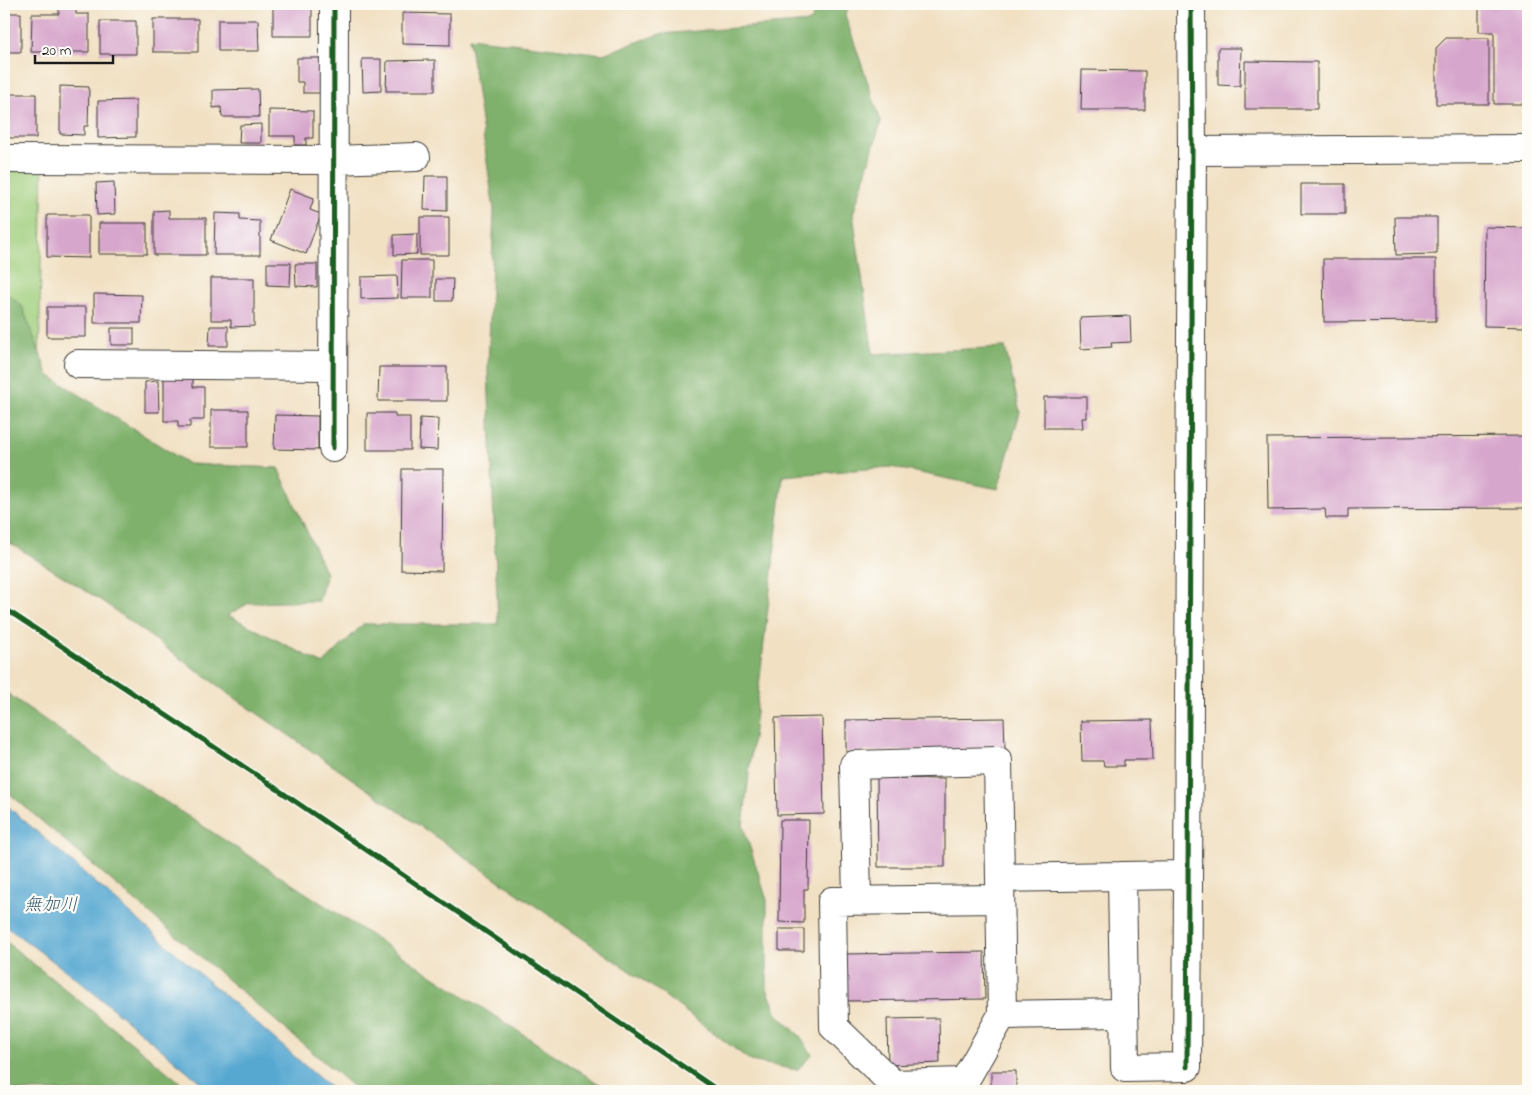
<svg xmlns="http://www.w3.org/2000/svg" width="1532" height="1095" font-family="'Indie Flower','Klee One',sans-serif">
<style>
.green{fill:#9fce7c;stroke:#5e754c}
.forest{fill:#7fb16c;stroke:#4e6644}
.water{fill:#57a8d1;stroke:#3a6276}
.building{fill:#d7a6cc}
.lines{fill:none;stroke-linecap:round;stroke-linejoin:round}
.minor-casing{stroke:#3c3935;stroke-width:30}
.minor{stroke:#fff;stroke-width:28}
.cycleway-casing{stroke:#fdfcf7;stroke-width:8}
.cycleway{stroke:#1b5e20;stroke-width:5}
.labels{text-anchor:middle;stroke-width:4.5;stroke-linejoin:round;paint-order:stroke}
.water-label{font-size:18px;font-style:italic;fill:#375b6d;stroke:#fdfcf7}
</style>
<rect width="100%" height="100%" fill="#fdfcf7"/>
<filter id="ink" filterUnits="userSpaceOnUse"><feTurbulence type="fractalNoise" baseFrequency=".02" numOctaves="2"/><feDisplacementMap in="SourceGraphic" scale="10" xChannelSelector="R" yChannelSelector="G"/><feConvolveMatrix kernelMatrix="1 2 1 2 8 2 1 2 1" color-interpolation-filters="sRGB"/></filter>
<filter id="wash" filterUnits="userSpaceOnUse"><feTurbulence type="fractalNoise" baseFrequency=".0096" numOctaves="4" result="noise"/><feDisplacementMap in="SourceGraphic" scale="20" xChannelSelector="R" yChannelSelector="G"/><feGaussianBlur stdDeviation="1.12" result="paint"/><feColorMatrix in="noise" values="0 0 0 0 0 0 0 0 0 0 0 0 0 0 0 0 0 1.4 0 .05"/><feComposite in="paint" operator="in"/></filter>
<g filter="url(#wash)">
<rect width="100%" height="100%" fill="#f1e0c2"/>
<path class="green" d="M4 159 43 160 39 367 4 350Z"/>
<path class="forest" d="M817 4H851L845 15 881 122 853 214 873 354 1005 347 1020 412 998 489 891 467 783 476 743 826 767 900V988L777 1014 800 1036 812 1055 797 1070 751 1061 657 990 225 691 105 603 4 539V291L22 306 48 375 189 464 278 468 326 573 319 601 249 603 228 615 323 664 363 624H498L488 370 494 210 469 38 603 54 660 34 811 22Z
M4 691 106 763 610 1091H358L4 789Z
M4 940 191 1091H4Z"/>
<path class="water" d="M4 803 334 1091H211L77 979 4 925Z"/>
<g id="blocks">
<path class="building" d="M273 4H312V36H273Z
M1479 4H1528V104H1494V32H1479Z
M59 5H76V14H89V52H31L32 14H59Z
M4 13H21V52H4Z
M402 13 450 14V45L402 44Z
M153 19H198V52H153Z
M218 20H258L259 51H218Z
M100 21H136V54H100Z
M1446 38H1489V104H1436V48Z
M1218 48H1241L1240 86 1218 85Z
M297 58H321V93H303V82H297Z
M362 59H381V91L363 92Z
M435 60V91H386L387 61Z
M1245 61 1317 62V109H1245Z
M1082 70 1145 71V110H1081Z
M60 86 89 87 88 126H84V135L60 134Z
M258 89 259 117H222L221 107 213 108V90Z
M4 94H36V138H4Z
M136 100V137L98 138V101Z
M269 110 313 111V138H306V145H295V136H269Z
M261 124V143H239L240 125Z
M425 176H447V211L424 210Z
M114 182 115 214 97 215 96 183Z
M1301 184H1345V214H1301Z
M290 189 314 198 310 210 321 214 306 254 271 240Z
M169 210V218H206V255H154V211Z
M215 213 240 214V220L260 221V255H214Z
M47 215H89V258L47 257Z
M420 217H449V255H420Z
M1395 217H1437V254L1396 255Z
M99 223H147V254H99Z
M1485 227 1528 228V327L1484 326Z
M417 234V254L394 255V235Z
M1323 259H1436V321L1324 322Z
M402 260H432V298H401Z
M267 263H291L290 286 267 285Z
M295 264H317V287L296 286Z
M397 276 398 298 361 299V277Z
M211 278H254V326L231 327V320H211Z
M436 279H453L452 301H436Z
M94 294 142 295 141 323H94Z
M47 307H86V337H47Z
M1130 316 1131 342 1111 343 1112 347 1081 349 1080 318Z
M210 326H228V346H209Z
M111 328H134V345H111Z
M379 367H447V401H378Z
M193 377V387H204V420H190V427H178V421H164V378Z
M158 381 159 412H145V382Z
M1044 397H1087V418H1082L1083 428H1044Z
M211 410H248V447H211Z
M367 413H395V417H410V450H367Z
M275 415 318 416V450L274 449Z
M420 418 438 419 437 450 419 449Z
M1528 436V508L1348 509V518H1326L1325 509 1268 510 1267 438Z
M402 469H443L442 571 401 570Z
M822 717 824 814 777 815 775 718Z
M1004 718 1005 749 846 752V720Z
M1152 720 1153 760H1124V766H1104L1103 761H1082L1081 721Z
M877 778 945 779V867H878Z
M780 820H809L808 889H804V923L779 922Z
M779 929H804V951H779Z
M984 952 985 999 845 1001 844 954Z
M939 1018 940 1063 888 1065 887 1019Z
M991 1071H1016V1091H991Z"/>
</g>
</g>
<g filter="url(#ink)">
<use href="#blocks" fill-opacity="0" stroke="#3c3935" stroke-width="1"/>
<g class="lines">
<defs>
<path id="minor" d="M1192 151 1528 149
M4 159 335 160 416 157
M78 364 332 366
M333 448 334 4
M1122 876 1125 1068 1187 1067 1192 151 1191 4
M1000 899 832 901 834 1027 893 1084 964 1082 1002 1015
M857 900 854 765 998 761 1000 878
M1124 1013 1002 1015 1000 878 1186 875"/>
</defs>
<use href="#minor" class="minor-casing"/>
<use href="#minor" class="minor"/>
<defs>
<path id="cycleway" d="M333 448 334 4
M4 608 258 776 719 1091
M1187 1067 1192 151 1191 4"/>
</defs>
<use href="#cycleway" class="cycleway-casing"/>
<use href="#cycleway" class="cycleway"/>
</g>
</g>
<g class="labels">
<g class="water-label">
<text x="51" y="910">無加川</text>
</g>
</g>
<rect width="1532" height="1095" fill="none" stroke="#fdfcf7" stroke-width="20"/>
<path d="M35 55v8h78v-8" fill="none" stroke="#1c1c1c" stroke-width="2.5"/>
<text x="42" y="55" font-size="15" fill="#1c1c1c" stroke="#fdfcf7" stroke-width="4" paint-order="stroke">20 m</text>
</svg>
